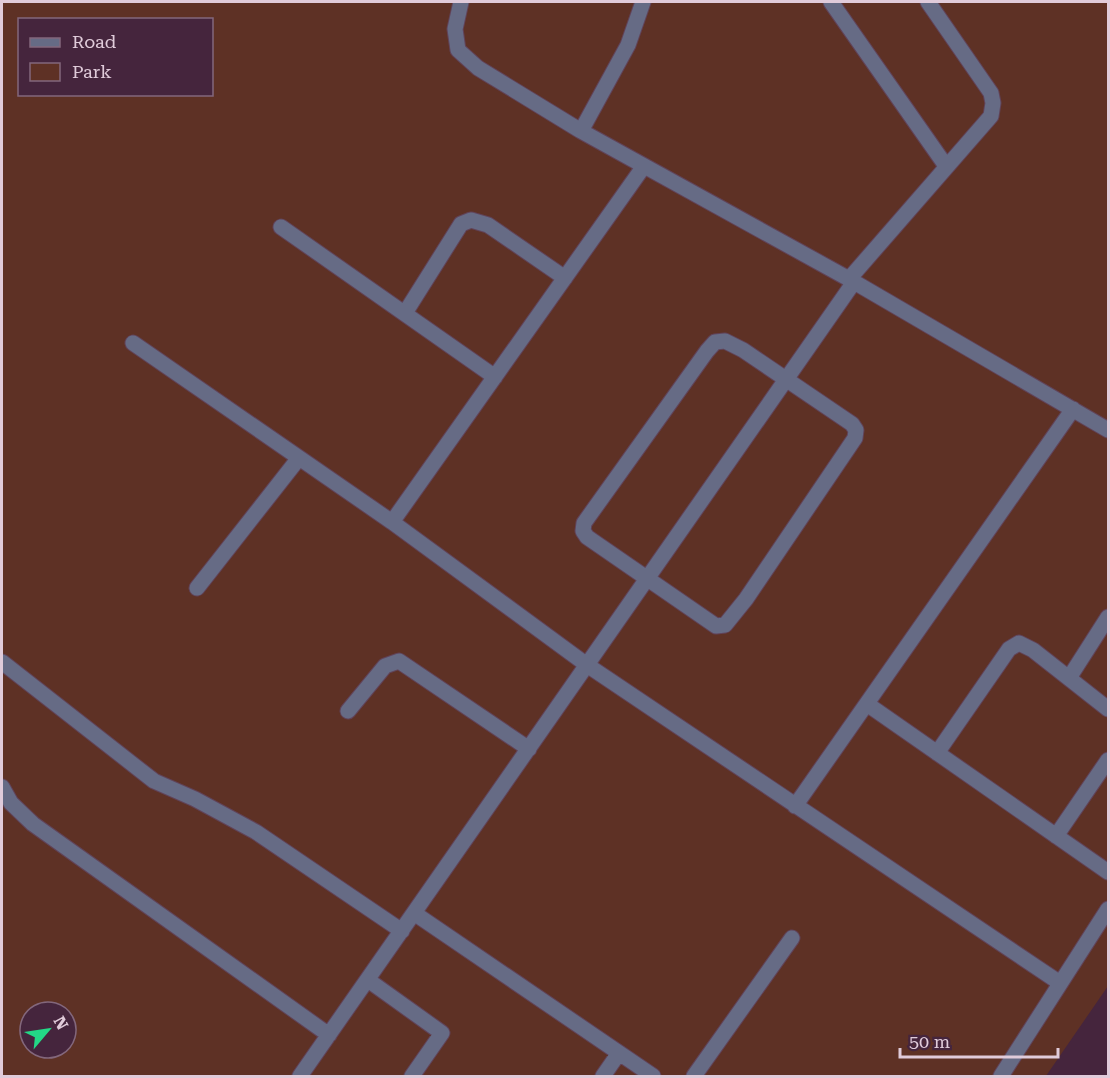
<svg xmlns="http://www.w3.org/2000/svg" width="1110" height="1078" font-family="'Roboto Serif',serif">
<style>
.green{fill:#5e3125;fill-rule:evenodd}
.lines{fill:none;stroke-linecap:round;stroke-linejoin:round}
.minor-casing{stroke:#614359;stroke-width:17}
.minor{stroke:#666b85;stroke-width:15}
</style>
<rect width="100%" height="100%" fill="#45253d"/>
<path class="green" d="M2 2H1108V986L1046 1076H2ZM20 20H212V94H20ZM30 1012H66V1048H30Z"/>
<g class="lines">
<defs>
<path id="minor" d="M461 2 455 29 458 50 478 68 581 131 849 279 1108 430
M831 2 946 166
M581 131 628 45 643 2
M281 227 495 377
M849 279 991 116 993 103 991 93 928 2
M405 313 461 224 471 220 488 225 565 278
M725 341 743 350 852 424 856 430 855 438 746 599 725 625 716 626 587 537 583 531 584 523 707 351 715 342Z
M133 343 392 522 587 665 1060 983
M392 522 644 166
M197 588 299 458
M2 662 154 781 195 799 256 832 402 931
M1069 678 1108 617
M867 704 1108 872
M348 711 385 666 399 661 529 749
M937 753 1009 649 1019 643 1033 650 1108 709
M2 787 11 803 33 824 329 1035
M795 806 1073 409
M1056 836 1108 760
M414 913 653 1076
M368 980 442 1033 412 1076
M300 1076 854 282
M603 1076 619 1053
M694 1076 792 938
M1001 1076 1108 909"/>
</defs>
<use href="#minor" class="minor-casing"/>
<use href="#minor" class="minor"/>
</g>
<rect width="1110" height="1078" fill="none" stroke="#e0cbda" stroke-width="6"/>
<rect x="18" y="18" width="195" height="78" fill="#45253d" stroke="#83677c" stroke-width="1.5"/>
<rect x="30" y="38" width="30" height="9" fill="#666b85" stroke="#83677c" stroke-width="1.5"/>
<text x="72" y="48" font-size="18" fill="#e0cbda">Road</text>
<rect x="30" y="63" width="30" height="18" fill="#5e3125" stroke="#83677c" stroke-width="1.5"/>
<text x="72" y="78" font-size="18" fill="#e0cbda">Park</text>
<g transform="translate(48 1030) rotate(61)"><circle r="28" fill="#45253d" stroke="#83677c" stroke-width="1.5"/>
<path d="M0-4.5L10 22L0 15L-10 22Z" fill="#23d886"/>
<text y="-9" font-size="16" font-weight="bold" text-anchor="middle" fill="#e0cbda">N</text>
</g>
<path d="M900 1048v9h158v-9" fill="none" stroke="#e0cbda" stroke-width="3"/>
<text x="909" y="1048" font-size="18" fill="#e0cbda" stroke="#45253d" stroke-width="4.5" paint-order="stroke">50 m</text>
</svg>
